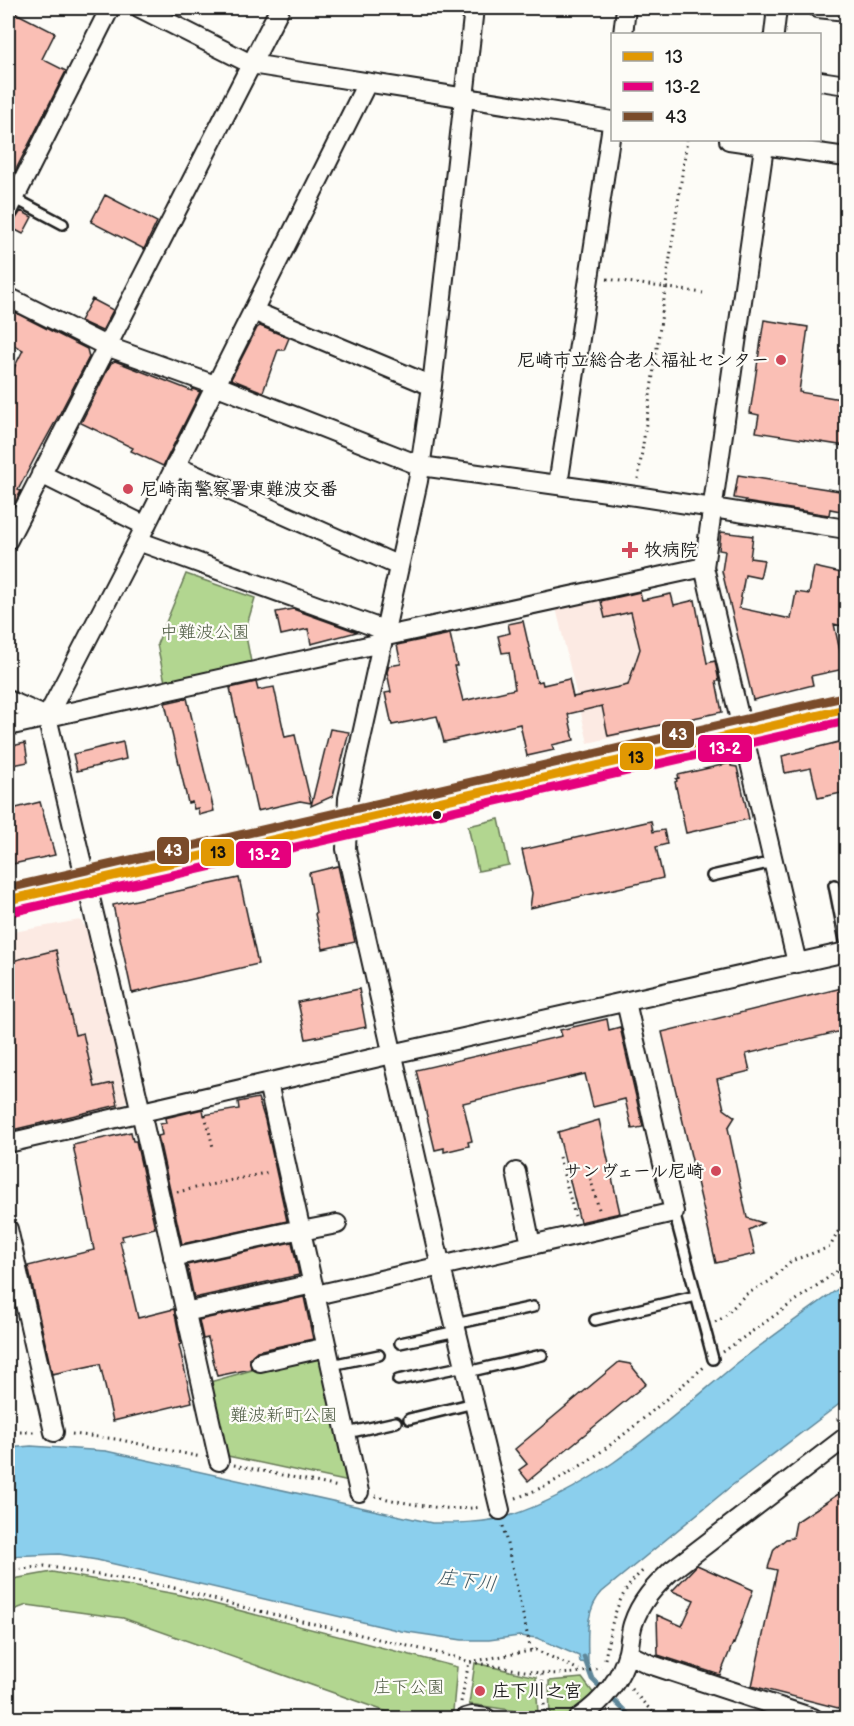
<svg xmlns="http://www.w3.org/2000/svg" width="854" height="1726" font-family="'Balsamiq Sans','Klee One',sans-serif">
<style>
.built{fill:#fceae3}
.green{fill:#b2d690;stroke:#677956;stroke-width:1.5}
.water{fill:#8bcfed;stroke:#5f8799;stroke-width:1.5}
.lines{fill:none;stroke-linecap:round;stroke-linejoin:round}
.stream{stroke:#5f8799;stroke-width:5}
.building{fill:#fabfb5;stroke:#1c1c1c;stroke-width:1.5}
.service-casing{stroke:#1c1c1c;stroke-width:14}
.minor-casing{stroke:#1c1c1c;stroke-width:22}
.secondary-casing{stroke:#1c1c1c;stroke-width:30}
.path{stroke:#1c1c1c;stroke-width:3;stroke-dasharray:1.5 4.5;stroke-linecap:butt}
.service{stroke:#fdfcf7;stroke-width:9}
.minor{stroke:#fdfcf7;stroke-width:18}
.secondary{stroke:#fdfcf7;stroke-width:26}
.bus-1-casing{stroke:#fdfcf7;stroke-width:14}
.bus-2-casing{stroke:#fdfcf7;stroke-width:14}
.bus-3-casing{stroke:#fdfcf7;stroke-width:14}
.bus-1{stroke:#e19803;stroke-width:9}
.bus-2{stroke:#e5007d;stroke-width:9}
.bus-3{stroke:#7a4b2a;stroke-width:9}
.poi-dot{fill:#d1495b;stroke:#fdfcf7;stroke-width:2}
.bus-dot{fill:#1c1c1c;stroke:#fdfcf7;stroke-width:2}
.labels{text-anchor:middle;stroke-width:4.5;stroke-linejoin:round;paint-order:stroke}
.poi-label{font-size:18px;font-weight:bold;fill:#1c1c1c;stroke:#fdfcf7;text-anchor:start}
.park-label{font-size:18px;fill:#505d45;stroke:#fdfcf7}
.water-label{font-size:20px;font-style:italic;fill:#435b65;stroke:#fdfcf7}
.line-badge{stroke:#fdfcf7;stroke-width:2}
.badge-label{font-size:16px;text-anchor:middle;font-weight:bold;fill:#fff}
.pale-badge-label{font-size:16px;text-anchor:middle;font-weight:bold;fill:#111}
</style>
<rect width="100%" height="100%" fill="#fdfcf7"/>
<filter id="ink" filterUnits="userSpaceOnUse"><feTurbulence type="fractalNoise" baseFrequency=".0167" numOctaves="2"/><feDisplacementMap in="SourceGraphic" scale="12" xChannelSelector="R" yChannelSelector="G"/><feConvolveMatrix kernelMatrix="1 2 1 2 8 2 1 2 1" color-interpolation-filters="sRGB"/></filter>
<g filter="url(#ink)">
<path class="built" d="M640 588 670 724 588 743 556 608Z
M80 920 91 934 127 1100 122 1108 20 1131 8 1078V933Z"/>
<path class="green" d="M186 574 255 598 245 631 251 662 165 682 157 644Z
M499 819 509 865 478 871 468 826Z
M322 1350 354 1483 228 1456 210 1382Z
M52 1572 176 1594 457 1667 453 1711 442 1718H404L123 1618 27 1605 8 1612V1580Z
M475 1663 536 1677 538 1714 469 1704Z
M582 1678 594 1694 575 1714 550 1718 549 1681Z"/>
<path class="water" d="M846 1283V1399L730 1487 602 1592C584 1611 588 1638 588 1663L580 1662 579 1656 537 1638 519 1636 489 1640H462L401 1631 97 1560 59 1554 8 1556V1448L31 1446 106 1451 432 1523C458 1523 485 1523 509 1516 597 1488 667 1421 736 1364 772 1336 809 1310 846 1283Z"/>
<g class="lines">
<path class="stream" d="M584 1657 592 1679 632 1718"/>
</g>
<path class="building" d="M8 9 55 33 42 59 66 71 8 185Z
M105 195 157 222 144 249 91 222Z
M21 211 32 217 23 234 8 226V222L15 220Z
M92 299 113 310 102 331 80 321Z
M8 309 87 349 89 357 60 413 43 444H42L18 490 21 491 8 516V380L23 350 8 342Z
M764 320 808 327 799 392 846 400V446L756 432 759 415 750 413Z
M260 326 289 338 284 350H278L263 392 231 379 257 328Z
M115 361 192 391 193 389 200 392 163 466 131 451 133 448 81 423 111 363Z
M738 475 846 492V512L830 509 829 515 745 502 746 500 734 498Z
M721 532 753 536 750 558 764 560 760 578 745 575 739 608 791 619 796 592 809 594 814 567 846 574V627L834 624 844 669 811 676 813 685 753 700 722 571 725 551 719 550Z
M640 592 642 600 671 594 674 605 695 600 707 663 715 661 719 681H716L722 712 608 736 602 706 568 714 574 740 552 745 554 750 527 756 520 724 444 742 437 716 392 725 385 693 391 692 387 672 389 666 401 664 397 645 450 634 457 666H454L463 701 515 689 509 652 502 653 498 636 510 633 508 624 523 621 537 682 542 681 543 685 569 679 573 697 628 685 640 649 631 612 605 618 601 601Z
M293 609 357 632 311 644 308 629 281 635 276 612Z
M256 682 258 690 274 687 285 737 295 735 311 803 300 801 257 811 230 688Z
M187 698 214 811 199 815 198 808 194 809 192 802 188 803 165 703Z
M330 729 349 732 333 796 311 806Z
M123 742 126 759 77 771 73 754Z
M839 742 846 778V792L818 798 811 768 785 773 782 756Z
M25 743 28 762 8 766V747Z
M731 763V766L737 767 749 819 686 833 675 782 677 781 676 779 679 778 678 775Z
M40 802 55 855 8 865V810Z
M651 821 653 832 664 830 667 844 656 847 663 878 530 908 532 893 522 850Z
M338 866 355 942 323 949 315 914 316 913 309 873Z
M239 878 258 964 132 993 113 905Z
M56 950 75 1035 83 1033 95 1087 113 1083 118 1105 8 1131V962Z
M846 987V1030L746 1054 750 1071 717 1079 724 1109 735 1117 728 1128 747 1218 763 1223 749 1230 755 1254 716 1263 662 1032Z
M359 989 366 1027 306 1039 298 1002Z
M607 1019 609 1030 620 1027 643 1127 632 1129 625 1099 593 1107 585 1074 463 1103 472 1141 468 1142 469 1146 444 1152V1148L435 1150 416 1070 562 1036 560 1030Z
M258 1098 265 1120 287 1221 182 1244 158 1136 162 1135 160 1124 166 1123 165 1118 203 1109 204 1115 239 1109 238 1102Z
M599 1120 620 1213 580 1222 558 1132Z
M131 1132 133 1141H136L155 1228 122 1236 123 1240 120 1241 138 1318 174 1309 181 1344 179 1345 192 1402 113 1421 100 1364 52 1374 28 1266 94 1250 73 1145Z
M292 1242 299 1275 194 1298 187 1265Z
M304 1297 313 1339 257 1351 250 1358 251 1369 217 1376 208 1338 203 1339 199 1320Z
M619 1362 630 1364 646 1384 528 1481 519 1470 527 1464 515 1449Z
M846 1489V1710L752 1686 777 1570 768 1568 774 1549 786 1539 793 1538 796 1522Z
M697 1565 753 1590 734 1644 733 1643 720 1675 658 1655 657 1615 682 1626 694 1600 672 1591Z"/>
<g class="lines">
<defs>
<path id="service" d="M14 198 63 224
M712 876 773 862
M834 885 846 946
M674 1212 713 1359
M595 1320 696 1296
M455 1324 533 1307
M400 1343 457 1331
M331 1365 379 1355
M467 1372 542 1355
M398 1380 465 1366
M409 1419 474 1403
M347 1433 396 1422"/>
<path id="minor" d="M140 8 251 64 612 121
M474 8 432 386 418 481 348 798 346 849 441 1267 500 1510
M818 8 846 11
M623 34 626 8
M774 34 777 8
M820 81 846 85
M729 140 846 157
M765 140 704 567 797 963
M8 211 110 8
M8 297 106 346 215 385 421 466 636 496 846 529
M253 311 432 386
M175 466 399 566
M41 474 146 526
M558 485 612 125
M8 540 280 8
M138 541 384 630
M382 637 704 567
M8 700 47 717 141 1112 219 1461
M47 717 138 541 367 83
M8 726 381 643
M268 1083 359 1492
M8 1143 392 1054 846 952
M516 1172 531 1245
M8 1229 54 1432
M301 1231 337 1224
M173 1257 301 1229
M316 1295 674 1212 626 1002
M185 1312 313 1284
M260 1362 327 1347
M628 1654 649 1664 813 1718
M465 1718 472 1716 486 1718
M579 1718C602 1702 621 1680 628 1652 630 1643 630 1633 633 1624 640 1602 655 1586 671 1571L846 1437"/>
<path id="secondary" d="M8 900 846 709"/>
</defs>
<use href="#service" class="service-casing"/>
<use href="#minor" class="minor-casing"/>
<use href="#secondary" class="secondary-casing"/>
<path class="path" d="M607 279 703 293
M638 479 687 140
M205 1115 213 1147
M559 1157 575 1216
M589 1173 600 1213
M177 1192 270 1172
M715 1322 723 1318 745 1295 770 1281 791 1261 830 1247 838 1232 846 1228
M723 1352 846 1265
M837 1420 846 1413
M8 1432H36
M72 1434 116 1439 201 1457
M234 1465 339 1487
M375 1496C408 1504 447 1512 481 1507
M516 1498C588 1473 646 1415 704 1367
M503 1526 531 1651
M8 1571 45 1566 171 1587 238 1606 459 1658 469 1662C512 1668 560 1682 601 1667
M605 1659C611 1625 616 1592 645 1569
M542 1674 545 1718
M631 1689 658 1718
M461 1702 469 1662 536 1650 579 1670"/>
<use href="#service" class="service"/>
<use href="#minor" class="minor"/>
<use href="#secondary" class="secondary"/>
<defs>
<path id="bus-1" d="M8 900 846 709"/>
<path id="bus-2" d="M11 912 846 721"/>
<path id="bus-3" d="M8 888 843 697"/>
</defs>
<use href="#bus-1" class="bus-1-casing"/>
<use href="#bus-2" class="bus-2-casing"/>
<use href="#bus-3" class="bus-3-casing"/>
<use href="#bus-1" class="bus-1"/>
<use href="#bus-2" class="bus-2"/>
<use href="#bus-3" class="bus-3"/>
</g>
</g>
<g class="poi-dot">
<circle cx="781" cy="360" r="6"/>
<circle cx="128" cy="489" r="6"/>
<path d="M627 541h6v6h6v6h-6v6h-6v-6h-6v-6h6z"/>
<circle cx="716" cy="1171" r="6"/>
<circle cx="480" cy="1691" r="6"/>
</g>
<circle class="bus-dot" cx="437" cy="815" r="5"/>
<g class="labels">
<g class="poi-label">
<text x="769" y="366" text-anchor="end">尼崎市立総合老人福祉センター</text>
<text x="140" y="495">尼崎南警察署東難波交番</text>
<text x="644" y="556">牧病院</text>
<text x="704" y="1177" text-anchor="end">サンヴェール尼崎</text>
<text x="492" y="1697">庄下川之宮</text>
</g>
<g class="park-label">
<text x="205" y="638">中難波公園</text>
<text x="284" y="1421">難波新町公園</text>
<text x="409" y="1693">庄下公園</text>
</g>
<g class="water-label">
<text transform="translate(467 1580) rotate(7)" y="7">庄下川</text>
</g>
</g>
<g class="line-badge">
<rect x="661" y="720" width="34" height="29" rx="6" fill="#7a4b2a"/>
<rect x="697" y="734" width="56" height="29" rx="6" fill="#e5007d"/>
<rect x="619" y="742" width="35" height="29" rx="6" fill="#e19803"/>
<rect x="156" y="836" width="34" height="29" rx="6" fill="#7a4b2a"/>
<rect x="200" y="838" width="35" height="29" rx="6" fill="#e19803"/>
<rect x="235" y="840" width="57" height="29" rx="6" fill="#e5007d"/>
</g>
<g class="badge-label">
<text x="678" y="740">43</text>
<text x="725" y="754">13-2</text>
<text x="173" y="856">43</text>
<text x="264" y="860">13-2</text>
</g>
<g class="pale-badge-label">
<text x="636" y="763">13</text>
<text x="218" y="858">13</text>
</g>
<rect width="854" height="1726" fill="none" stroke="#fdfcf7" stroke-width="30"/>
<rect x="15" y="15" width="824" height="1696" fill="none" stroke="#1c1c1c" stroke-width="2" filter="url(#ink)"/>
<rect x="611" y="33" width="210" height="108" fill="#fdfcf7" stroke="#a3a29f" stroke-width="1.5"/>
<rect x="623" y="52" width="30" height="9" fill="#e19803" stroke="#a3a29f" stroke-width="1.5"/>
<text x="665" y="63" font-size="18" fill="#1c1c1c">13</text>
<rect x="623" y="82" width="30" height="9" fill="#e5007d" stroke="#a3a29f" stroke-width="1.5"/>
<text x="665" y="93" font-size="18" fill="#1c1c1c">13-2</text>
<rect x="623" y="112" width="30" height="9" fill="#7a4b2a" stroke="#a3a29f" stroke-width="1.5"/>
<text x="665" y="123" font-size="18" fill="#1c1c1c">43</text>
</svg>
